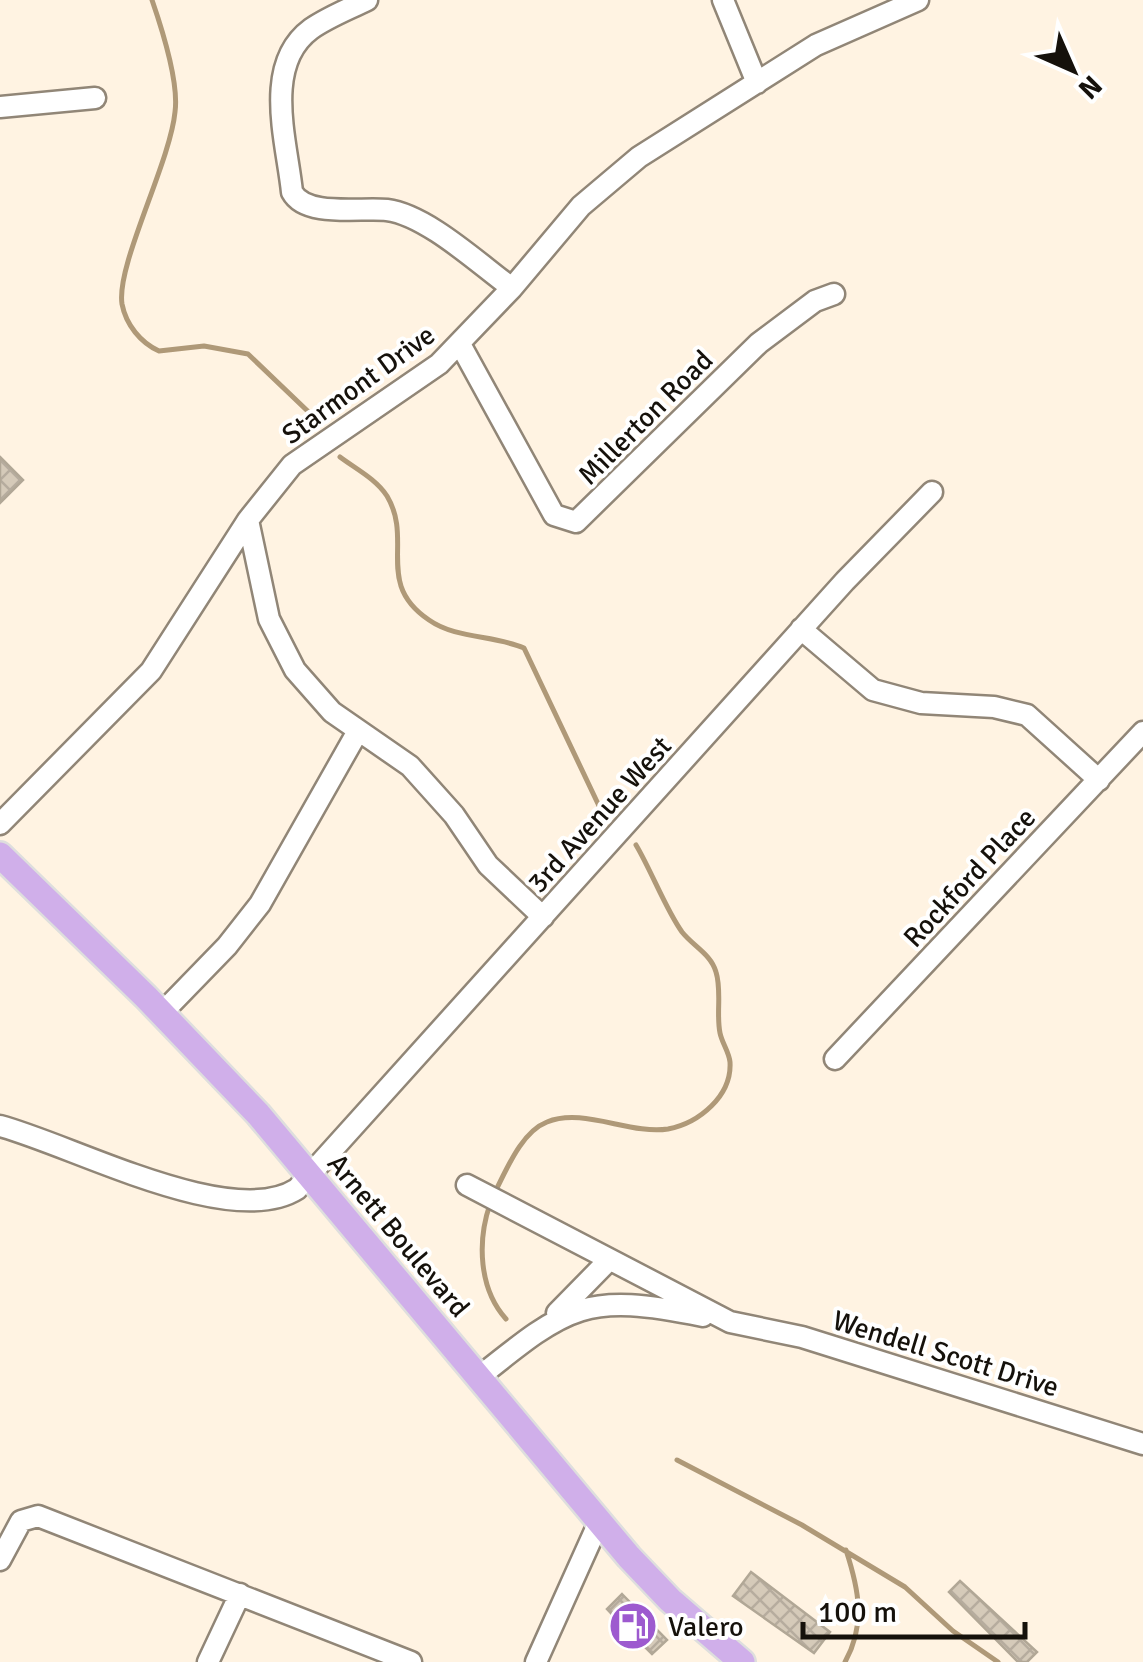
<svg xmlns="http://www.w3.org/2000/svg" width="1143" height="1662" font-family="Signika,sans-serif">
	<defs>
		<pattern id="building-cross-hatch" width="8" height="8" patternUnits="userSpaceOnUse" patternTransform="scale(2.5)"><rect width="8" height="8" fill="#d5cab9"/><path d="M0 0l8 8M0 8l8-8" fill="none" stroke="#b6ac9e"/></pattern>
	</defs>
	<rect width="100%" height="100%" fill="#fff3e2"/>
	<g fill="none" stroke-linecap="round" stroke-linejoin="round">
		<path stroke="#af9978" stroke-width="5" d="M 152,0 C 162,29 179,83 175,112 C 170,163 116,265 122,304 C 126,325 141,343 159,351 L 204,346 L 248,354 L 317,420
			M 340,457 C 356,469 376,479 387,496 C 414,541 374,583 429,620 C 456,639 494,635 524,648 L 600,808
			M 494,1194 C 506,1171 521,1132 547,1122 C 583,1107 630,1135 668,1129 C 699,1123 732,1096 730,1062 C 729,1052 722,1043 720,1033 C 716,1014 722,991 716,972 C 711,954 693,946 682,932 C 666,910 651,870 636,845
			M 490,1204 C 477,1242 479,1289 506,1319
			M 677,1460 L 802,1525 L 905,1587 L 953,1631 L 998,1662
			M 845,1662 C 866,1624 859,1590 846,1550"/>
	</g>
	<path fill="url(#building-cross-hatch)" stroke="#b1a796" stroke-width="2.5" d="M 0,457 L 23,480 L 0,503 Z
		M 751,1572 L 830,1632 L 814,1653 L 733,1596 Z
		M 960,1581 L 1037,1652 L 1027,1662 L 1018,1662 L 949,1592 Z
		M 622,1594 L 667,1640 L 652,1654 L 636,1638 L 627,1647 L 613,1633 L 621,1624 L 607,1609 Z"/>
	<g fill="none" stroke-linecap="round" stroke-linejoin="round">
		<g stroke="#918677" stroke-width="25">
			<path id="minor" d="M 367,0 C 349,9 328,17 311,29 C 262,65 287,142 292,192 C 306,218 362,207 387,210 C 427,215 480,265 512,288
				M 723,0 L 757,83
				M 0,107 L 95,98
				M 460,344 L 554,515 L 576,522 L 759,343 L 815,301 L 834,294
				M 248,520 L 269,619 L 295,670 L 332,712 L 410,766 L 454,815 L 488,865 L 543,917
				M 801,629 L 873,690 L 921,703 L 994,707 L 1027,715 L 1099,780
				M 0,824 L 151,671 L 248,520 L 292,465 L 439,364 L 512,288 L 581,206 L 639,157 L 816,45 L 918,0
				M 162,1013 L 227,946 L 260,904 L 358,731
				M 835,1059 L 1143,732
				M 0,1126 C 72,1145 231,1231 297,1189 L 845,581 L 932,492
				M 467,1185 L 730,1322 L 802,1337 L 1143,1444
				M 557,1313 L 608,1261
				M 479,1377 C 569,1305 585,1292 703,1316
				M 0,1560 L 21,1521 L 38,1516 L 411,1662
				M 208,1662 L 240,1594
				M 536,1662 L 599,1522"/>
		</g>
		<g stroke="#dededd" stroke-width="30">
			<path id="major" d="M 0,855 L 146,997 L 258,1114 L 629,1557 L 670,1600 L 742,1662"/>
		</g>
		<use href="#minor" stroke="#fff" stroke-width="20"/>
		<use href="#major" stroke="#d0afea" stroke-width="25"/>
	</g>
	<defs>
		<g id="fuel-disc" transform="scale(2.5)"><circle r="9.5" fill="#9d5acf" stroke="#fff"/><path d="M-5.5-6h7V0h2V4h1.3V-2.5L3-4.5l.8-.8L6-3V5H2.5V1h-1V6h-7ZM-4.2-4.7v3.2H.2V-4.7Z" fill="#fff"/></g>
	</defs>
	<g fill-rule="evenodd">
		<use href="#fuel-disc" x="633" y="1626"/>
	</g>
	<g text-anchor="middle" stroke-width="8" stroke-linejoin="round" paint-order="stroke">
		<g font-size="28" fill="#15110b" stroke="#fff">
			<text transform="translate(358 384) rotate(-36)" y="10">Starmont Drive</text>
			<text transform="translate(645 417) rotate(-45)" y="10">Millerton Road</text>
			<text transform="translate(599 814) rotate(-48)" y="10">3rd Avenue West</text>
			<text transform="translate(969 877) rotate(-47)" y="10">Rockford Place</text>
			<text transform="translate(399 1235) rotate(50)" y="10">Arnett Boulevard</text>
			<text transform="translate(946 1353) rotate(17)" y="10">Wendell Scott Drive</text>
		</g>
		<g font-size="28" fill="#15110b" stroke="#fff" text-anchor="start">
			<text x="668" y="1636">Valero</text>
		</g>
	</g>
	<g transform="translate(1073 70) rotate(135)" stroke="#ffffff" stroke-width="8" paint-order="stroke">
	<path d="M0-8L18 38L0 25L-18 38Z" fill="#15110b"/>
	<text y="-15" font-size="28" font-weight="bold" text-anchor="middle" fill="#15110b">N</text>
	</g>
	<path d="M803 1622v15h222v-15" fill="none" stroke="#15110b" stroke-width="5"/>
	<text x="818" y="1622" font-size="30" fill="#15110b" stroke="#ffffff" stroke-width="8" paint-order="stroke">100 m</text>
</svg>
